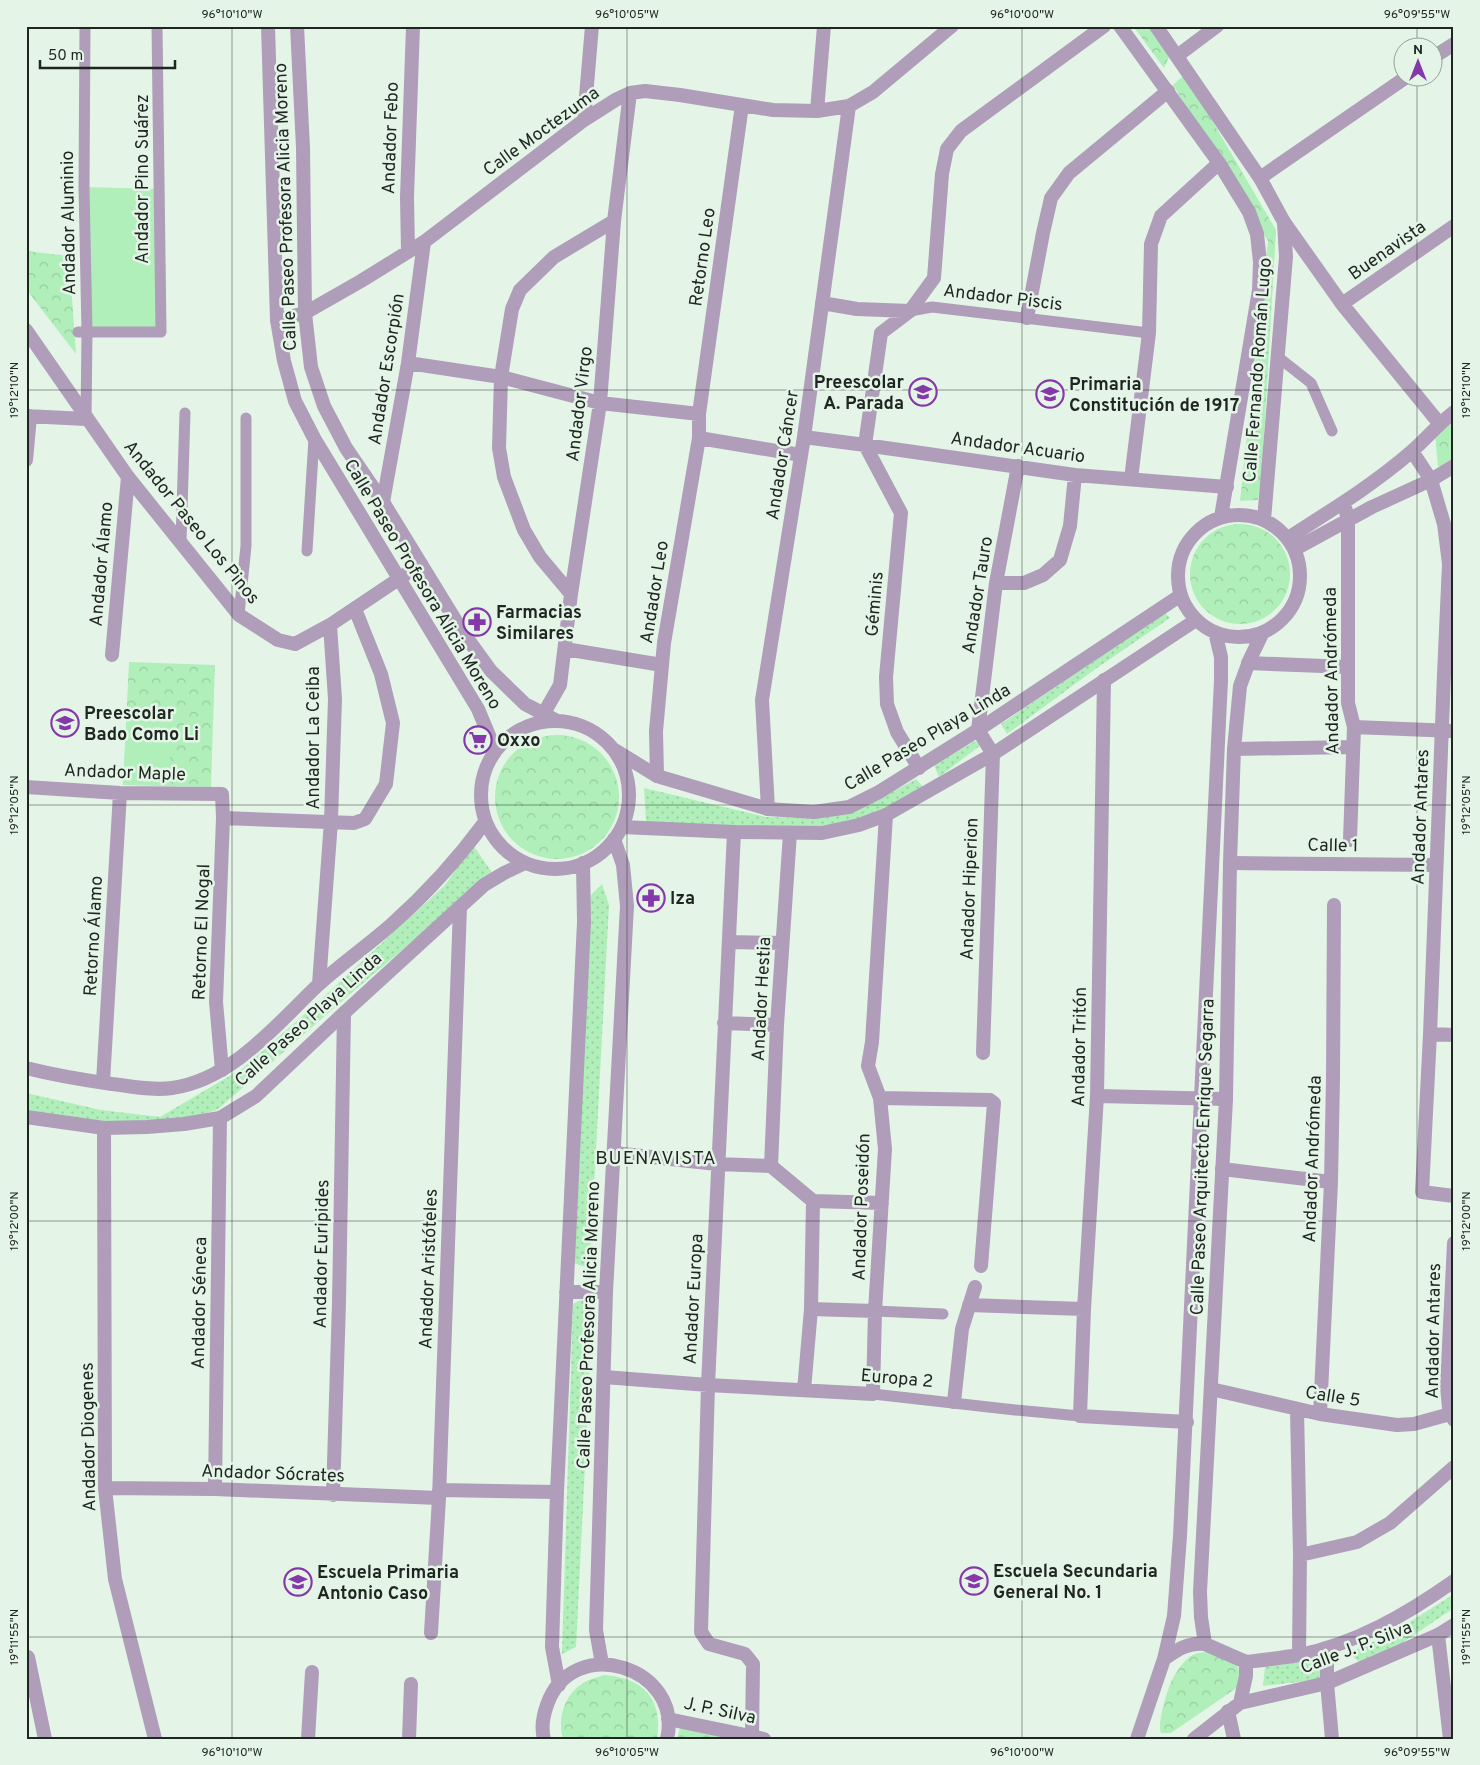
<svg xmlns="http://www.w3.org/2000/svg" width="1480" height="1765" font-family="Overpass,sans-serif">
	<defs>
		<pattern id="grass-dots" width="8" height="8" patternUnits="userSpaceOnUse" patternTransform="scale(1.25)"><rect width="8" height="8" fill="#b0eeba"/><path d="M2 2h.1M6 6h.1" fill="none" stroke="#97cca0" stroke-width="1.8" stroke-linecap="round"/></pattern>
		<pattern id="forest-crowns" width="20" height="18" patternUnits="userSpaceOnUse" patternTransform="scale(1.25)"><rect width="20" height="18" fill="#b0eeba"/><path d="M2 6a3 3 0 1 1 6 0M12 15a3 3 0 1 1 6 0" fill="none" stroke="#97cca0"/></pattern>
	</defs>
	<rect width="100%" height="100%" fill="#e4f5e7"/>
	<path fill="url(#grass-dots)" d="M 1165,613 L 1170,618 L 1094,670 L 1007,734 L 1001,724 Z
		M 975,741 L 981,745 L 939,777 L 934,765 Z
		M 916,779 L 924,788 L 877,816 L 817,831 L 646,822 L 644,788 L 766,817 L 815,818 L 874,802 Z
		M 473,845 L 493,874 L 357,988 L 217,1110 L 176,1122 L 95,1122 L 26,1112 L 26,1093 L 101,1110 L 160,1117 L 243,1068 L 307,1012 L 445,885 Z
		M 602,884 L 609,905 L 590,1263 L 585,1267 L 574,1263 L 590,896 Z
		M 585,1300 L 593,1304 L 576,1647 L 562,1654 L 573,1304 L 578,1301 Z
		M 1454,1594 L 1454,1608 L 1396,1647 L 1360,1663 L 1349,1653 L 1394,1632 Z
		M 1325,1656 L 1324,1679 L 1263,1686 L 1265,1667 Z"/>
	<path fill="url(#forest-crowns)" d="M 1133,26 L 1148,26 L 1170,55 L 1164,68 Z
		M 1185,74 L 1276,230 L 1262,471 L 1258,500 L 1240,501 L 1268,241 L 1173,85 Z
		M 26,251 L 69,256 L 76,354 L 26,289 Z
		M 1454,422 L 1454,458 L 1438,467 L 1435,435 Z
		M1190 574a50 50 0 1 1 100 0a50 50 0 1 1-100 0Z
		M 129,662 L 215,665 L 211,787 L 123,785 Z
		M495 797a62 62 0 1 1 124 0a62 62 0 1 1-124 0Z
		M 1214,1652 L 1234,1662 L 1242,1674 L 1238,1687 L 1171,1733 L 1161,1733 C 1157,1724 1167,1690 1172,1680 C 1176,1672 1186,1657 1195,1654 C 1200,1652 1208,1652 1214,1652 Z
		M 604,1675 C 644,1678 663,1699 657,1739 L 563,1739 C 556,1716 567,1689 589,1680 C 594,1678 600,1677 604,1675 Z
		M 680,1728 L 732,1739 L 677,1739 Z"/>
	<path fill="#b0eeba" d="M 84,187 L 159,189 L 161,332 L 87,332 Z
		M 127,714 L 173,715 L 168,786 L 123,785 Z"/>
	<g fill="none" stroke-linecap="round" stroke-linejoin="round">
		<path stroke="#af9dba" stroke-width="11" d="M 85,26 L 84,187 L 87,332 L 86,419
			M 910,311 L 932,307 L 1149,333
			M 78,332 L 161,332 L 157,26
			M 1278,357 L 1311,383 L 1332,431
			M 181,542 L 185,413
			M 307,551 L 314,438
			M 239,615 L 246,546 L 246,418
			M 875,1311 L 943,1314
			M 873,1394 L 1015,1410 L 1080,1416"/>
		<path stroke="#af9dba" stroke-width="14" d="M 1177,56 L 1217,26
			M 1432,58 L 1454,44
			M 817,111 L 824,26
			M 584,120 L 592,26
			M 1260,178 L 1405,78
			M 1284,222 L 1342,304 L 1439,423
			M 408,252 L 407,197 L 413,26
			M 822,303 L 857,309 L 910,311
			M 1342,304 L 1454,226
			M 1027,318 L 1043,233 L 1051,198 L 1069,173 L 1168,91
			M 277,320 L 305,313 L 361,281 L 424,242 L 584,120 L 617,99 L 630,93 L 645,91 L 680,95 L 773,110 L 817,111 L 849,106 L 873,92 L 952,26
			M 26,330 L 128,477 L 239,615 L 278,640 L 295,644 L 330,625 L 421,564
			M 408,363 L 501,377 L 600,403 L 699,414
			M 26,416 L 86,419
			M 804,437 L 865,445 L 1075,475 L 1227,487
			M 699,438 L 801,455
			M 1412,451 L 1431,480 L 1444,524 L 1449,564 L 1444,674 L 1430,1034 L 1422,1192 L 1454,1196
			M 26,460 L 30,416
			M 1131,479 L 1149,333 L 1151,244 L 1161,216 L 1219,163
			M 383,502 L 408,363 L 424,242
			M 1344,502 L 1348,521 L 1348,703 L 1354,727 L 1350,840
			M 1288,538 C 1330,511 1373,485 1411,452 C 1426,439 1438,424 1454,412
			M 1295,549 L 1372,507 L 1431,480 L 1454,466
			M 996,583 L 1024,583 L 1043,575 L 1060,560 L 1070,526 L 1075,475
			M 571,594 L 540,557 L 524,530 L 504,477 L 499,448 L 501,377 L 512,309 L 520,290 L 554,257 L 614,221
			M 565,649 L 662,665
			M 112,655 L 128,477
			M 1248,663 L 1348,667
			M 1104,680 L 1097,1096 L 1084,1309 L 1080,1416 L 1187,1422
			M 544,713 L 560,685 L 571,594 L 600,403 L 614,221 L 630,93
			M 1354,727 L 1454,731
			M 1234,749 L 1353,747
			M 919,768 L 897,732 L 887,704 L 886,677 L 901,513 L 865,445 L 881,333 L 910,311 L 934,278 L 942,174 L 947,149 L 961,131 L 1104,26
			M 657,776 L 656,731 L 664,643 L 699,438 L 699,414 L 742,105
			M 26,787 L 120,793 L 222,794 L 223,818 L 216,1002 L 222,1070
			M 768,809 L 762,700 L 804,437 L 849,106
			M 223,818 L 354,823 L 365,819 L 386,784 L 393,723 L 381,674 L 355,609
			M 734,832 L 708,1385 L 701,1632 L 709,1644 L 745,1654 L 753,1664 L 752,1736
			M 1230,863 L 1436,865
			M 729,942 L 782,943
			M 319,984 L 331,821 L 335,699 L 330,625
			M 724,1023 L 777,1025
			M 1430,1034 L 1454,1035
			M 983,1053 L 993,754 L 978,730 L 996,583 L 1018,466
			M 103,1082 L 120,793
			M 1097,1096 L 1226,1099
			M 880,1098 L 990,1100 L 994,1103 L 981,1266
			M 104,1128 L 105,1488 L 115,1579 L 155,1739
			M 614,1153 L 717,1164 L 771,1166
			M 771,1166 L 777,1025 L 790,833
			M 771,1166 L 813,1201 L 811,1309 L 804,1390
			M 1222,1169 L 1331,1182
			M 813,1201 L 882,1203
			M 1454,1243 L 1447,1386 L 1449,1408 L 1454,1420
			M 969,1305 L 1084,1309
			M 811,1309 L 875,1311
			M 604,1377 L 708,1385 L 873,1394 L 875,1311 L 885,1149 L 880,1098 L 868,1066 L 872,1042 L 886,815
			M 1211,1389 L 1320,1414 L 1397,1425 L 1414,1424 L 1450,1414
			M 954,1402 L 962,1329 L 975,1287
			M 1297,1409 L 1300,1555 L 1299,1655
			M 1320,1414 L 1331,1182 L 1333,1078 L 1334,905
			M 105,1488 L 215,1489 L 439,1498
			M 215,1489 L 220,1118
			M 439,1490 L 557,1492
			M 333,1495 L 339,1303 L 344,1013
			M 1300,1555 L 1357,1542 L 1390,1523 L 1454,1467
			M 431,1633 L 439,1498 L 460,907
			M 1438,1635 L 1450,1739
			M 1327,1648 L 1327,1683 L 1332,1739
			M 28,1657 L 45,1739
			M 1228,1711 L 1234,1739
			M 308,1739 L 312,1672
			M 409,1739 L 411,1684"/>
		<path stroke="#af9dba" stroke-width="14" d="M 268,26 L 277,320 L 284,361 L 295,401 L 314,438 L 478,709 L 495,750
			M 297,26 L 303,148 L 305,313 L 311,367 L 324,406 L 346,448 L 383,502 L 462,631 L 491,671 L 525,704 L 557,721
			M 1120,26 L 1219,163 L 1249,212 L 1257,234 L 1260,262 L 1259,290 L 1221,517
			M 1156,26 L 1260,178 L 1284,222 L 1286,257 L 1264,520
			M1178 576a61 61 0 1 1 122 0a61 61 0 1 1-122 0Z
			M481 795a74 74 0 1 1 148 0a74 74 0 1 1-148 0Z
			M 613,749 L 657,776 L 768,809 L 814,812 L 849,807 L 879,792 L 978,730 L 1181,595
			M 622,827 L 734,832 L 822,833 L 859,825 L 886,815 L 993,754 L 1196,620
			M 26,1068 C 54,1075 83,1080 112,1084 C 131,1086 152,1091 172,1088 C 232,1080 277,1024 318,985 C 341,964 367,946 391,925 C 426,894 457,860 485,822
			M 26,1117 L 104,1128 L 147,1127 L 184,1124 L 220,1118 L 256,1096 L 344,1013 L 484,885 L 504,873 L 525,863
			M 566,1292 L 606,1292
			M 1164,1659 C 1177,1650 1188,1642 1205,1644
			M 1246,1662 L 1205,1644 L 1201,1617 L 1200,1592 L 1226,1099 L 1230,863 L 1234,749 L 1240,686 L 1250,659 L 1263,632
			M 1246,1662 C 1263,1660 1281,1658 1299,1655 C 1356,1644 1407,1614 1454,1581
			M 602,1664 L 596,1630 L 606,1292 L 627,906 L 623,865 L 614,839
			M 559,1685 L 552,1647 L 557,1492 L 584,922 L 583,863
			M 1240,1703 L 1246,1676 L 1246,1662
			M 668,1719 L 764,1739
			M 544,1739 C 541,1728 543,1716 547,1705 C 572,1632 684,1667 667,1739
			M 1137,1739 L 1164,1659 L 1174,1616 L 1180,1536 L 1221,680 L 1221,657 L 1215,632
			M 1194,1739 L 1240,1703 L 1327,1683 L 1438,1635 L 1454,1625"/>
	</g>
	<path fill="none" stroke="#1f2520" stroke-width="1" stroke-opacity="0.45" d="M 232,26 L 232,1739M 627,26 L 627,1739M 1022,26 L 1022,1739M 1417,26 L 1417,48M 1417,78 L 1417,1739M 26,390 L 1454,390M 26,805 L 1454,805M 26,1221 L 1454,1221M 26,1637 L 1454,1637"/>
	<defs>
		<g id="school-ring" transform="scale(1.4375)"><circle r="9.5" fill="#e4f5e7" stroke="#8538a9" stroke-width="1.5"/><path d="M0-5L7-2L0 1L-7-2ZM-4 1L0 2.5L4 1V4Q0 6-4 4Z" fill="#8538a9"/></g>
		<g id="pharmacy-ring" transform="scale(1.4375)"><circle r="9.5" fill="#e4f5e7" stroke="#8538a9" stroke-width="1.5"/><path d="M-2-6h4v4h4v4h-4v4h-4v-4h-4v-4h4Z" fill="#8538a9"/></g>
		<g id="supermarket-ring" transform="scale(1.4375)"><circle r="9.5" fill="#e4f5e7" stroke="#8538a9" stroke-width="1.5"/><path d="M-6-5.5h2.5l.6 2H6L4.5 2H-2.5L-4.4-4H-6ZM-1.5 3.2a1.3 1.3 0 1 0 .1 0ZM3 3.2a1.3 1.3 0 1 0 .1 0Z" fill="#8538a9"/></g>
	</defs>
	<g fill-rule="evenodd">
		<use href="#school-ring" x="923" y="392"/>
		<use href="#school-ring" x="1050" y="394"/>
		<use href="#pharmacy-ring" x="477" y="622"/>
		<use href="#school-ring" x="65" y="723"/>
		<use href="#supermarket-ring" x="478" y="740"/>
		<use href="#pharmacy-ring" x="651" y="898"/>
		<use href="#school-ring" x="974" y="1581"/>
		<use href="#school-ring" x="298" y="1582"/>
	</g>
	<g text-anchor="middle" stroke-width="5" stroke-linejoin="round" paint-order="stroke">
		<g font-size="18" fill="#1f2520" stroke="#e4f5e7">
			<text transform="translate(541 131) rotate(-36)" y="6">Calle Moctezuma</text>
			<text transform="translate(390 138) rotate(-88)" y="6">Andador Febo</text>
			<text transform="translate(142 179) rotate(-90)" y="6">Andador Pino Suárez</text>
			<text transform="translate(285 207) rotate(-92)" y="6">Calle Paseo Profesora Alicia Moreno</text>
			<text transform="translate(68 223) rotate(-91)" y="6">Andador Aluminio</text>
			<text transform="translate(1387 250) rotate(-35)" y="6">Buenavista</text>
			<text transform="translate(702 257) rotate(-82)" y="6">Retorno Leo</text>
			<text transform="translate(1003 297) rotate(7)" y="6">Andador Piscis</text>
			<text transform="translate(386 369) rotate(-81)" y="6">Andador Escorpión</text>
			<text transform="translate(1257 370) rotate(-86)" y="6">Calle Fernando Román Lugo</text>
			<text transform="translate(579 404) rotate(-83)" y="6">Andador Virgo</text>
			<text transform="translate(1018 447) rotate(8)" y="6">Andador Acuario</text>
			<text transform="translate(782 455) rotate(-81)" y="6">Andador Cáncer</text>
			<text transform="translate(192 522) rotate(51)" y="6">Andador Paseo Los Pinos</text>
			<text transform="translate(101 564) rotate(-85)" y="6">Andador Álamo</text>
			<text transform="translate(423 584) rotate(59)" y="6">Calle Paseo Profesora Alicia Moreno</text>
			<text transform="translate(654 592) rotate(-81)" y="6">Andador Leo</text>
			<text transform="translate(977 595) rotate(-81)" y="6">Andador Tauro</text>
			<text transform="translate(874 604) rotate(-85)" y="6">Géminis</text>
			<text transform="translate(1331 671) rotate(-91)" y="6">Andador Andrómeda</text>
			<text transform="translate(927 737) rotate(-31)" y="6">Calle Paseo Playa Linda</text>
			<text transform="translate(313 738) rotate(-90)" y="6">Andador La Ceiba</text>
			<text transform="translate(125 772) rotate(2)" y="6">Andador Maple</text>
			<text transform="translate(1420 817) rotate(-88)" y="6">Andador Antares</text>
			<text transform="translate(1333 845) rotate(1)" y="6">Calle 1</text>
			<text transform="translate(969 889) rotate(-88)" y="6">Andador Hiperion</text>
			<text transform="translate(201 932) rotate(-88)" y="6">Retorno El Nogal</text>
			<text transform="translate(93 936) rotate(-87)" y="6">Retorno Álamo</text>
			<text transform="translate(761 999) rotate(-87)" y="6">Andador Hestia</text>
			<text transform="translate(308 1019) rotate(-42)" y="6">Calle Paseo Playa Linda</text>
			<text transform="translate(1079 1047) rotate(-89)" y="6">Andador Tritón</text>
			<text transform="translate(1202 1157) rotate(-88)" y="6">Calle Paseo Arquitecto Enrique Segarra</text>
			<text transform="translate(1312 1159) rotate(-88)" y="6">Andador Andrómeda</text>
			<text transform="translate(861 1207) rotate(-88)" y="6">Andador Poseidón</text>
			<text transform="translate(321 1254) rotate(-89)" y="6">Andador Euripides</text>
			<text transform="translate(428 1269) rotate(-88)" y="6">Andador Aristóteles</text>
			<text transform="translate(693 1299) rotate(-87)" y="6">Andador Europa</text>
			<text transform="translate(199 1303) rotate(-89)" y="6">Andador Séneca</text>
			<text transform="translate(588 1325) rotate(-88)" y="6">Calle Paseo Profesora Alicia Moreno</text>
			<text transform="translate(1433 1331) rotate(-89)" y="6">Andador Antares</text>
			<text transform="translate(897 1378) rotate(5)" y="6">Europa 2</text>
			<text transform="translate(1333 1396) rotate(9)" y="6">Calle 5</text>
			<text transform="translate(88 1437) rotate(-91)" y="6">Andador Diogenes</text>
			<text transform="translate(273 1473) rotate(2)" y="6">Andador Sócrates</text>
			<text transform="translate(1356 1647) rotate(-21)" y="6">Calle J. P. Silva</text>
			<text transform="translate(720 1710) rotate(12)" y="6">J. P. Silva</text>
		</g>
		<g font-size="18" font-weight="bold" fill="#1f2520" stroke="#e4f5e7" text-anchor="start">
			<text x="904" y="388" text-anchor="end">Preescolar<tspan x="904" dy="21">A. Parada</tspan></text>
			<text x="1069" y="390">Primaria<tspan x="1069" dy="21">Constitución de 1917</tspan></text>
			<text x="496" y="618">Farmacias<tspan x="496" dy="21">Similares</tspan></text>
			<text x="84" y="719">Preescolar<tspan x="84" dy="21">Bado Como Li</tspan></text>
			<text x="497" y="746">Oxxo</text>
			<text x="670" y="904">Iza</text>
			<text x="993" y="1577">Escuela Secundaria<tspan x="993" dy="21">General No. 1</tspan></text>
			<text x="317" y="1578">Escuela Primaria<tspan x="317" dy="21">Antonio Caso</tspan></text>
		</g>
		<g font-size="19" letter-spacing="1" fill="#1f2520" stroke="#e4f5e7">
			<text x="656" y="1164">BUENAVISTA</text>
		</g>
	</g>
	<rect width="1480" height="1765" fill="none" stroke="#e4f5e7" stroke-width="55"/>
	<g transform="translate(1418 62)"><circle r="24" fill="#e4f5e7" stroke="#95a297"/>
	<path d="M0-4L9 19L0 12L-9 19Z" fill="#8538a9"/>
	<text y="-8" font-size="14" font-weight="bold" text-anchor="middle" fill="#1f2520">N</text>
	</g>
	<path d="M40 60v8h135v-8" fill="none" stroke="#1f2520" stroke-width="2.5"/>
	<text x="48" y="60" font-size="15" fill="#1f2520" stroke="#e4f5e7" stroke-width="4" paint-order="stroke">50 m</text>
	<rect x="28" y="28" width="1424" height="1710" fill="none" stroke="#1f2520" stroke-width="2"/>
	<g font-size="12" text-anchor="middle" fill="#1f2520">
		<text x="232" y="18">96°10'10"W</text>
		<text x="627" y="18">96°10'05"W</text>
		<text x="1022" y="18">96°10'00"W</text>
		<text x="1417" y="18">96°09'55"W</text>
		<text transform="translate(14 390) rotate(-90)" y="4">19°12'10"N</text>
		<text transform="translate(1466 390) rotate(-90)" y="4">19°12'10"N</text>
		<text transform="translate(14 805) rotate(-90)" y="4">19°12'05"N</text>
		<text transform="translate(1466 805) rotate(-90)" y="4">19°12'05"N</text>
		<text transform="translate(14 1221) rotate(-90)" y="4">19°12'00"N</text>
		<text transform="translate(1466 1221) rotate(-90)" y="4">19°12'00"N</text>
		<text transform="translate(14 1637) rotate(-90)" y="4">19°11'55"N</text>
		<text transform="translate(1466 1637) rotate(-90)" y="4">19°11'55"N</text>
		<text x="232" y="1756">96°10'10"W</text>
		<text x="627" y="1756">96°10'05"W</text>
		<text x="1022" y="1756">96°10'00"W</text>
		<text x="1417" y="1756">96°09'55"W</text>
	</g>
</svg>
